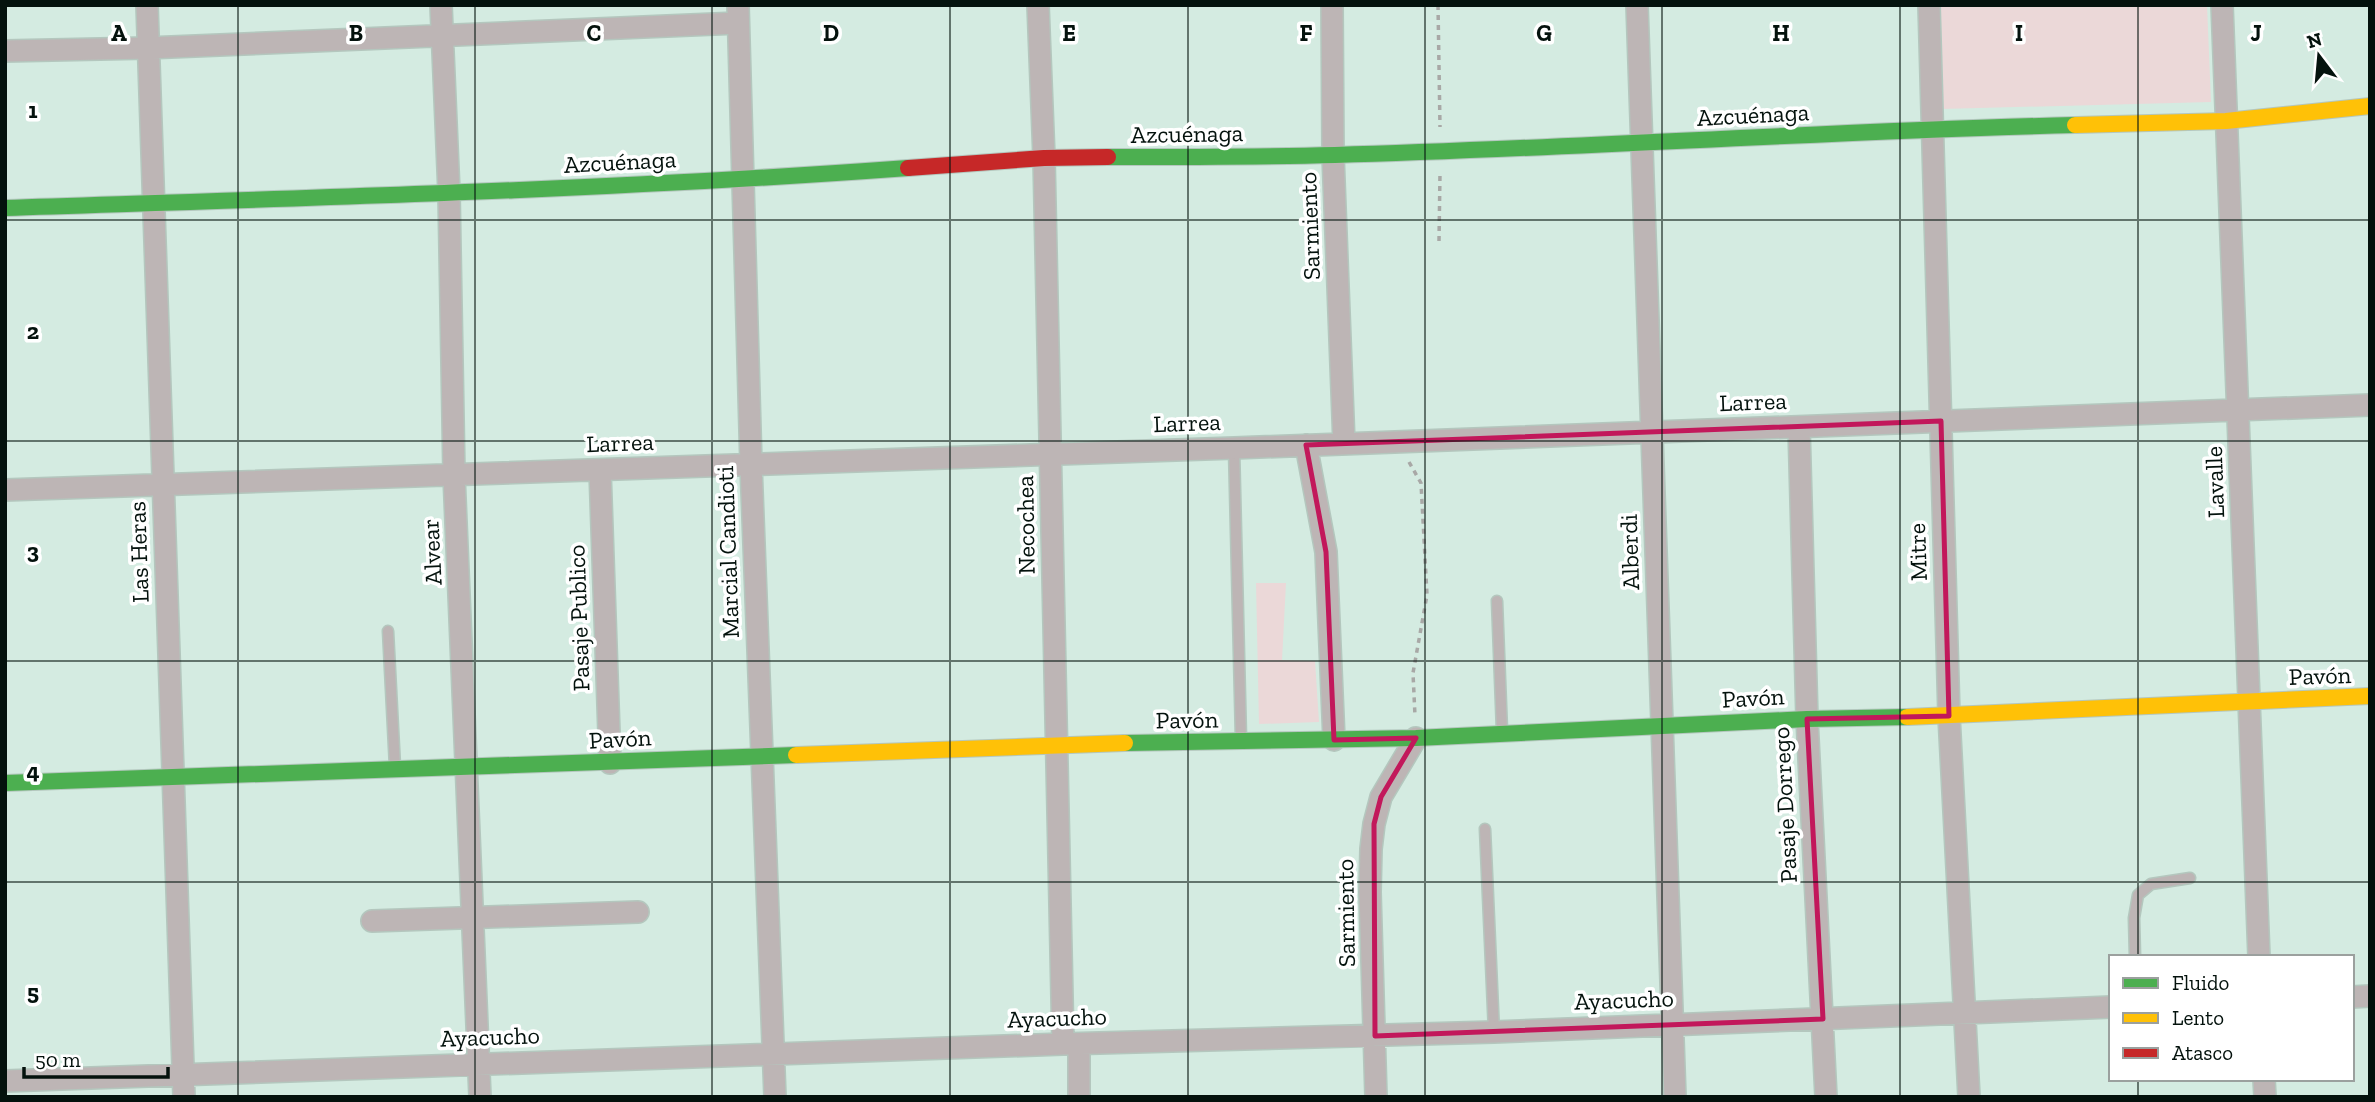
<svg xmlns="http://www.w3.org/2000/svg" width="2375" height="1102" font-family="'Zilla Slab',serif">
	<rect width="100%" height="100%" fill="#d4ebe1"/>
	<path fill="#ebd8d8" d="M 1940,5 L 2207,5 L 2211,102 L 1941,109 Z
		M 1256,583 L 1286,583 L 1282,660 L 1315,661 L 1319,722 L 1259,724 Z"/>
	<g fill="none" stroke-linecap="round" stroke-linejoin="round">
		<g stroke="#b4c7be" stroke-width="13">
			<path id="lane" d="M 1234,448 L 1241,739
				M 1497,601 L 1502,731
				M 388,631 L 395,767
				M 1485,829 L 1494,1032
				M 2135,957 L 2134,918 L 2138,895 L 2151,884 L 2190,878"/>
		</g>
		<g stroke="#b4c7be" stroke-width="24">
			<path id="street" d="M 147,5 L 184,1097
				M 441,5 L 449,193 L 454,475 L 480,1097
				M 738,5 L 751,465 L 775,1097
				M 1038,5 L 1044,158 L 1063,1044
				M 1332,5 L 1333,155 L 1344,444
				M 1637,5 L 1675,1097
				M 1929,5 L 1949,716 L 1969,1097
				M 2222,5 L 2259,957
				M 5,51 L 147,48 L 738,23
				M 1799,427 L 1807,719 L 1826,1097
				M 1306,445 L 1326,552 L 1334,740
				M 600,470 L 610,763
				M 5,490 L 1234,448 L 2370,405
				M 372,921 L 638,912
				M 2352,997 L 2370,996
				M 2264,1079 L 2265,1097
				M 5,1081 L 1063,1044 L 1494,1032 L 2111,1007
				M 1079,1097 L 1079,1044
				M 1376,1097 L 1370,892 L 1371,849 L 1374,824 L 1381,797 L 1416,738"/>
		</g>
		<g stroke="#b4c7be" stroke-width="18">
			<path id="fast" d="M 1108,157 C 1183,157 1259,157 1335,155 C 1582,148 1828,131 2075,125
				M 5,208 C 306,198 608,190 908,168
				M 1125,743 L 1416,738 L 1807,719 L 1907,717
				M 5,783 L 796,755"/>
		</g>
		<g stroke="#b4c7be" stroke-width="18">
			<path id="slow" d="M 2075,125 L 2226,121 L 2370,106
				M 1907,717 L 2370,696
				M 796,755 L 1125,743"/>
		</g>
		<g stroke="#b4c7be" stroke-width="18">
			<path id="jam" d="M 908,168 L 1044,158 L 1108,157"/>
		</g>
		<path stroke="#a8a8a6" stroke-width="3.5" stroke-dasharray="5 5" stroke-linecap="butt" d="M 1438,5 L 1440,127
			M 1439,241 L 1440,173
			M 1409,462 L 1421,483 L 1427,595 L 1413,673 L 1415,716"/>
		<use href="#lane" stroke="#bdb5b5" stroke-width="10"/>
		<use href="#street" stroke="#bdb5b5" stroke-width="21"/>
		<use href="#fast" stroke="#4caf50" stroke-width="16"/>
		<use href="#slow" stroke="#ffc107" stroke-width="16"/>
		<use href="#jam" stroke="#c62828" stroke-width="16"/>
	</g>
	<path fill="none" stroke="#c2185b" stroke-width="5" stroke-linejoin="round" d="M 1941,421 L 1949,716 L 1807,719 L 1823,1019 L 1375,1036 L 1374,824 L 1381,797 L 1416,738 L 1334,740 L 1326,552 L 1306,445 Z"/>
	<path fill="none" stroke="#04120d" stroke-width="2" stroke-opacity="0.55" d="M 238,5 L 238,1097M 475,5 L 475,1097M 712,5 L 712,1097M 950,5 L 950,1097M 1188,5 L 1188,1097M 1425,5 L 1425,1097M 1662,5 L 1662,1097M 1900,5 L 1900,1097M 2138,5 L 2138,957M 5,220 L 2370,220M 5,441 L 2370,441M 5,661 L 2370,661M 5,882 L 2370,882M 2138,1079 L 2138,1097"/>
	<g text-anchor="middle" stroke-width="7" stroke-linejoin="round" paint-order="stroke">
		<g font-size="24" fill="#04120d" stroke="#fff">
			<text transform="translate(1753 115) rotate(-3)" y="8">Azcuénaga</text>
			<text transform="translate(1187 134) rotate(-1)" y="8">Azcuénaga</text>
			<text transform="translate(620 162) rotate(-3)" y="8">Azcuénaga</text>
			<text transform="translate(1310 226) rotate(-92)" y="8">Sarmiento</text>
			<text transform="translate(1753 402) rotate(-2)" y="8">Larrea</text>
			<text transform="translate(1187 423) rotate(-2)" y="8">Larrea</text>
			<text transform="translate(620 443) rotate(-2)" y="8">Larrea</text>
			<text transform="translate(2215 482) rotate(-92)" y="8">Lavalle</text>
			<text transform="translate(1026 525) rotate(-91)" y="8">Necochea</text>
			<text transform="translate(139 552) rotate(-92)" y="8">Las Heras</text>
			<text transform="translate(432 552) rotate(-93)" y="8">Alvear</text>
			<text transform="translate(728 552) rotate(-92)" y="8">Marcial Candioti</text>
			<text transform="translate(1630 552) rotate(-92)" y="8">Alberdi</text>
			<text transform="translate(1918 552) rotate(-92)" y="8">Mitre</text>
			<text transform="translate(579 618) rotate(-92)" y="8">Pasaje Publico</text>
			<text transform="translate(2320 676) rotate(-2)" y="8">Pavón</text>
			<text transform="translate(1753 698) rotate(-3)" y="8">Pavón</text>
			<text transform="translate(1187 720) rotate(-1)" y="8">Pavón</text>
			<text transform="translate(620 739) rotate(-3)" y="8">Pavón</text>
			<text transform="translate(1785 805) rotate(-93)" y="8">Pasaje Dorrego</text>
			<text transform="translate(1346 913) rotate(-91)" y="8">Sarmiento</text>
			<text transform="translate(1624 1000) rotate(-2)" y="8">Ayacucho</text>
			<text transform="translate(1057 1018) rotate(-2)" y="8">Ayacucho</text>
			<text transform="translate(490 1037) rotate(-2)" y="8">Ayacucho</text>
		</g>
	</g>
	<g font-size="23" text-anchor="middle" font-weight="bold" fill="#04120d" stroke="#fff" stroke-width="7" stroke-linejoin="round" paint-order="stroke">
		<text x="119" y="41">A</text>
		<text x="356" y="41">B</text>
		<text x="594" y="41">C</text>
		<text x="831" y="41">D</text>
		<text x="1069" y="41">E</text>
		<text x="1306" y="41">F</text>
		<text x="1544" y="41">G</text>
		<text x="1781" y="41">H</text>
		<text x="2019" y="41">I</text>
		<text x="2256" y="41">J</text>
		<text x="33" y="118">1</text>
		<text x="33" y="339">2</text>
		<text x="33" y="559">3</text>
		<text x="33" y="779">4</text>
		<text x="33" y="1000">5</text>
	</g>
	<rect width="2375" height="1102" fill="none" stroke="#04120d" stroke-width="14"/>
	<rect x="2109" y="955" width="245" height="126" fill="#ffffff" stroke="#9ba09e" stroke-width="2"/>
	<rect x="2123" y="978" width="35" height="10" fill="#4caf50" stroke="#9ba09e" stroke-width="2"/>
	<text x="2172" y="990" font-size="21" fill="#04120d">Fluido</text>
	<rect x="2123" y="1013" width="35" height="10" fill="#ffc107" stroke="#9ba09e" stroke-width="2"/>
	<text x="2172" y="1025" font-size="21" fill="#04120d">Lento</text>
	<rect x="2123" y="1048" width="35" height="10" fill="#c62828" stroke="#9ba09e" stroke-width="2"/>
	<text x="2172" y="1060" font-size="21" fill="#04120d">Atasco</text>
	<g transform="translate(2319 56) rotate(344)" stroke="#ffffff" stroke-width="5" paint-order="stroke">
	<path d="M0-5L12 26L0 18L-12 26Z" fill="#04120d"/>
	<text y="-10" font-size="19" font-weight="bold" text-anchor="middle" fill="#04120d">N</text>
	</g>
	<path d="M24 1067v10h144v-10" fill="none" stroke="#04120d" stroke-width="3.5"/>
	<text x="35" y="1067" font-size="21" fill="#04120d" stroke="#ffffff" stroke-width="5" paint-order="stroke">50 m</text>
</svg>
